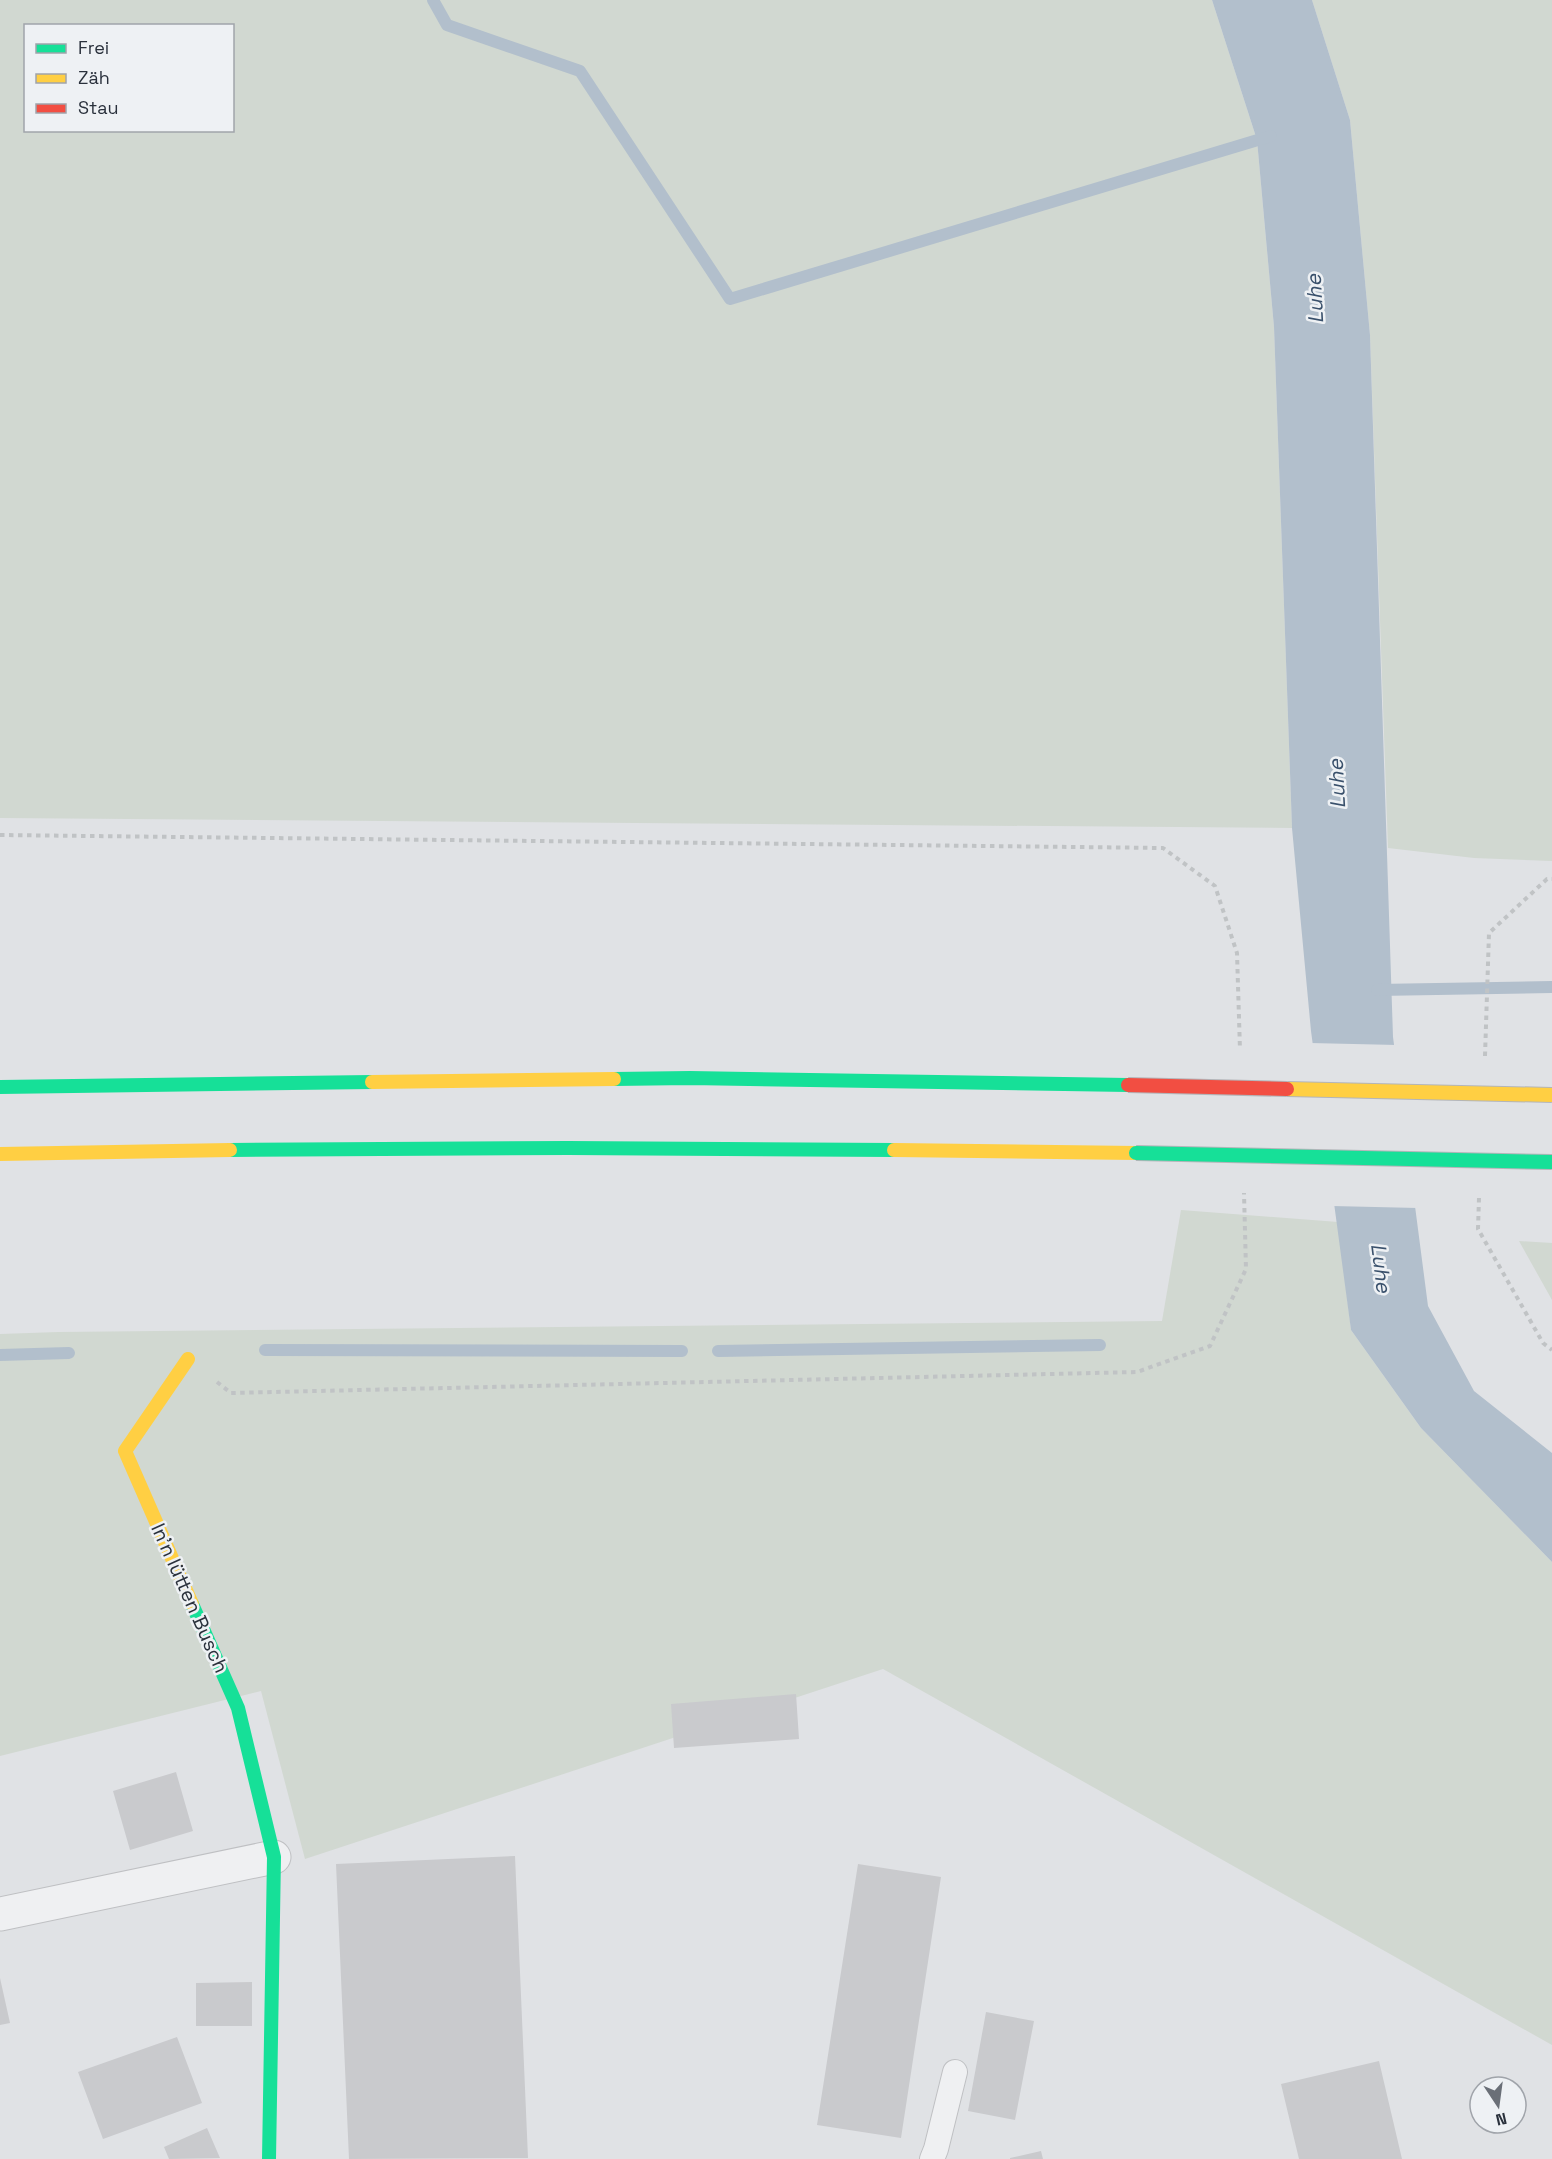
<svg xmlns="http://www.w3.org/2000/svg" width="1552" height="2159" font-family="'Space Grotesk',sans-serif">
	<rect width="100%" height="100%" fill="#e0e2e5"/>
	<path fill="#d1d8d1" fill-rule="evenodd" d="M 0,0 L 1212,0 L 1257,140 L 1274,327 L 1292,828 L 0,818 ZM 26,26 L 232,26 L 232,130 L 26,130 Z
		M 1312,0 L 1552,0 L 1552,861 L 1474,858 L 1388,848 L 1370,335 L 1350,120 Z
		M 1181,1210 L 1338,1222 L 1351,1330 L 1421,1428 L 1552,1562 L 1552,2045 L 883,1669 L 305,1859 L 261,1691 L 0,1756 L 0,1334 L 58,1332 L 1162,1321 Z
		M 1519,1241 L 1552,1243 L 1552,1300 Z"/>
	<path fill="#b2bfcc" d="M 1212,0 L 1312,0 L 1350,120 L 1370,335 L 1393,1037 L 1428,1306 L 1474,1391 L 1552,1453 L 1552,1562 L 1421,1428 L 1351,1330 L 1311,1031 L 1292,828 L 1274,327 L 1257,140 Z"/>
	<path fill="#e0e2e5" d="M 1310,1043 L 1397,1045 L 1418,1208 L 1332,1206 Z"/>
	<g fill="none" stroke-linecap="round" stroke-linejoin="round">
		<path stroke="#b2bfcc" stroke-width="12" d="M 433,0 L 447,25 L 580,71 L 730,299 L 1271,136
			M 1377,990 L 1552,987
			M 265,1350 L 682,1351
			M 718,1351 L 1100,1345
			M 0,1355 L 69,1353"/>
	</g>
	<path fill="#c9cacd" d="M 796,1694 L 799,1739 L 674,1748 L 671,1704 Z
		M 176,1772 L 193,1831 L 130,1850 L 113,1791 Z
		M 515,1856 L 528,2158 L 349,2159 L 336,1864 Z
		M 858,1864 L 941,1877 L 901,2138 L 817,2125 Z
		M 0,1978 L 10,2023 L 0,2025 Z
		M 252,1982 L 252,2026 L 196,2026 L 196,1983 Z
		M 986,2012 L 1034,2021 L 1015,2120 L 968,2111 Z
		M 177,2037 L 202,2103 L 103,2139 L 78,2072 Z
		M 1379,2061 L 1402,2159 L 1299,2159 L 1281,2084 Z
		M 207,2128 L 220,2158 L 169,2159 L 164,2147 Z
		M 1041,2151 L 1043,2159 L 1010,2159 L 1010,2158 Z"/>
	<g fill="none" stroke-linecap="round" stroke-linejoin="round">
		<g stroke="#bfc0c3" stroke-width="26">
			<path id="lane" d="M 932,2159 L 936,2149 L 955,2072"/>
		</g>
		<g stroke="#bfc0c3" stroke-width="35">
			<path id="street" d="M 0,1914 L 274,1857"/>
		</g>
		<path stroke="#c0c3c5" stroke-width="4" stroke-dasharray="4.5 4.5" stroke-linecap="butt" d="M 0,835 L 1163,848 L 1215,886 L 1237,953 L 1240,1050
			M 1485,1056 L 1489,933 L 1547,879 L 1552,879
			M 1479,1198 L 1478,1229 L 1543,1343 L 1552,1350
			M 217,1382 L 231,1393 L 1137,1372 L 1210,1346 L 1246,1269 L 1244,1193"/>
		<use href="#lane" stroke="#eff0f2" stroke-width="24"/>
		<use href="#street" stroke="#eff0f2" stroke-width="33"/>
		<path stroke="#16e098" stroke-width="14" d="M 614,1079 L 690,1078 L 1128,1085
			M 0,1087 L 372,1082
			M 230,1150 L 568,1148 L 894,1150
			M 192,1604 L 238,1708 L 274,1857 L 269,2159"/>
		<path stroke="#ffcf43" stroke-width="14" d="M 372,1082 L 614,1079
			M 894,1150 L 1136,1153
			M 0,1154 L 230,1150
			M 188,1359 L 125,1451 L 192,1604"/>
		<g stroke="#b3b5b9" stroke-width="16" stroke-linecap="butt">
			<path id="fast-bridge" d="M 1136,1153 L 1552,1162"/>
		</g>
		<g stroke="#b3b5b9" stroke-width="16" stroke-linecap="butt">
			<path id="slow-bridge" d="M 1287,1089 L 1552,1095"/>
		</g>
		<g stroke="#b3b5b9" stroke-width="16" stroke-linecap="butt">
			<path id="jam-bridge" d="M 1128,1085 L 1287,1089"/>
		</g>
		<use href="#fast-bridge" stroke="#16e098" stroke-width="14"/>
		<use href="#slow-bridge" stroke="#ffcf43" stroke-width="14"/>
		<use href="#jam-bridge" stroke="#f24e42" stroke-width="14"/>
	</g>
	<g text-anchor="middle" stroke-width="5" stroke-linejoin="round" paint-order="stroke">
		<g font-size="20" fill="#2a313c" stroke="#eef1f4">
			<text transform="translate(190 1598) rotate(66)" y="7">In'n lütten Busch</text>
		</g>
		<g font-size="21" font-style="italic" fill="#39506b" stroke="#eef1f4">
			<text transform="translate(1315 299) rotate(-93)" y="7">Luhe</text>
			<text transform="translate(1337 784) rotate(-93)" y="7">Luhe</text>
			<text transform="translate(1381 1268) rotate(83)" y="7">Luhe</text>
		</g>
	</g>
	<rect x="24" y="24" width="210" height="108" fill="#eef1f4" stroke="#a0a4aa" stroke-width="1.5"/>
	<rect x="36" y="44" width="30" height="9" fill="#16e098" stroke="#a0a4aa" stroke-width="1.5"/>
	<text x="78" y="54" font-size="18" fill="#2a313c">Frei</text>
	<rect x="36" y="74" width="30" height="9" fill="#ffcf43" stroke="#a0a4aa" stroke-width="1.5"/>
	<text x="78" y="84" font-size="18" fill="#2a313c">Zäh</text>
	<rect x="36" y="104" width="30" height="9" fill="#f24e42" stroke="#a0a4aa" stroke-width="1.5"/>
	<text x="78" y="114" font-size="18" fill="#2a313c">Stau</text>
	<g transform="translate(1498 2105) rotate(167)"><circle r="28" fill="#eef1f4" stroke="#a0a4aa" stroke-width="1.5"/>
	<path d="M0-4.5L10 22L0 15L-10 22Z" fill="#6a6f77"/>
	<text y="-9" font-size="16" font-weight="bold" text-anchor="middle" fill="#2a313c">N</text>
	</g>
</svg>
